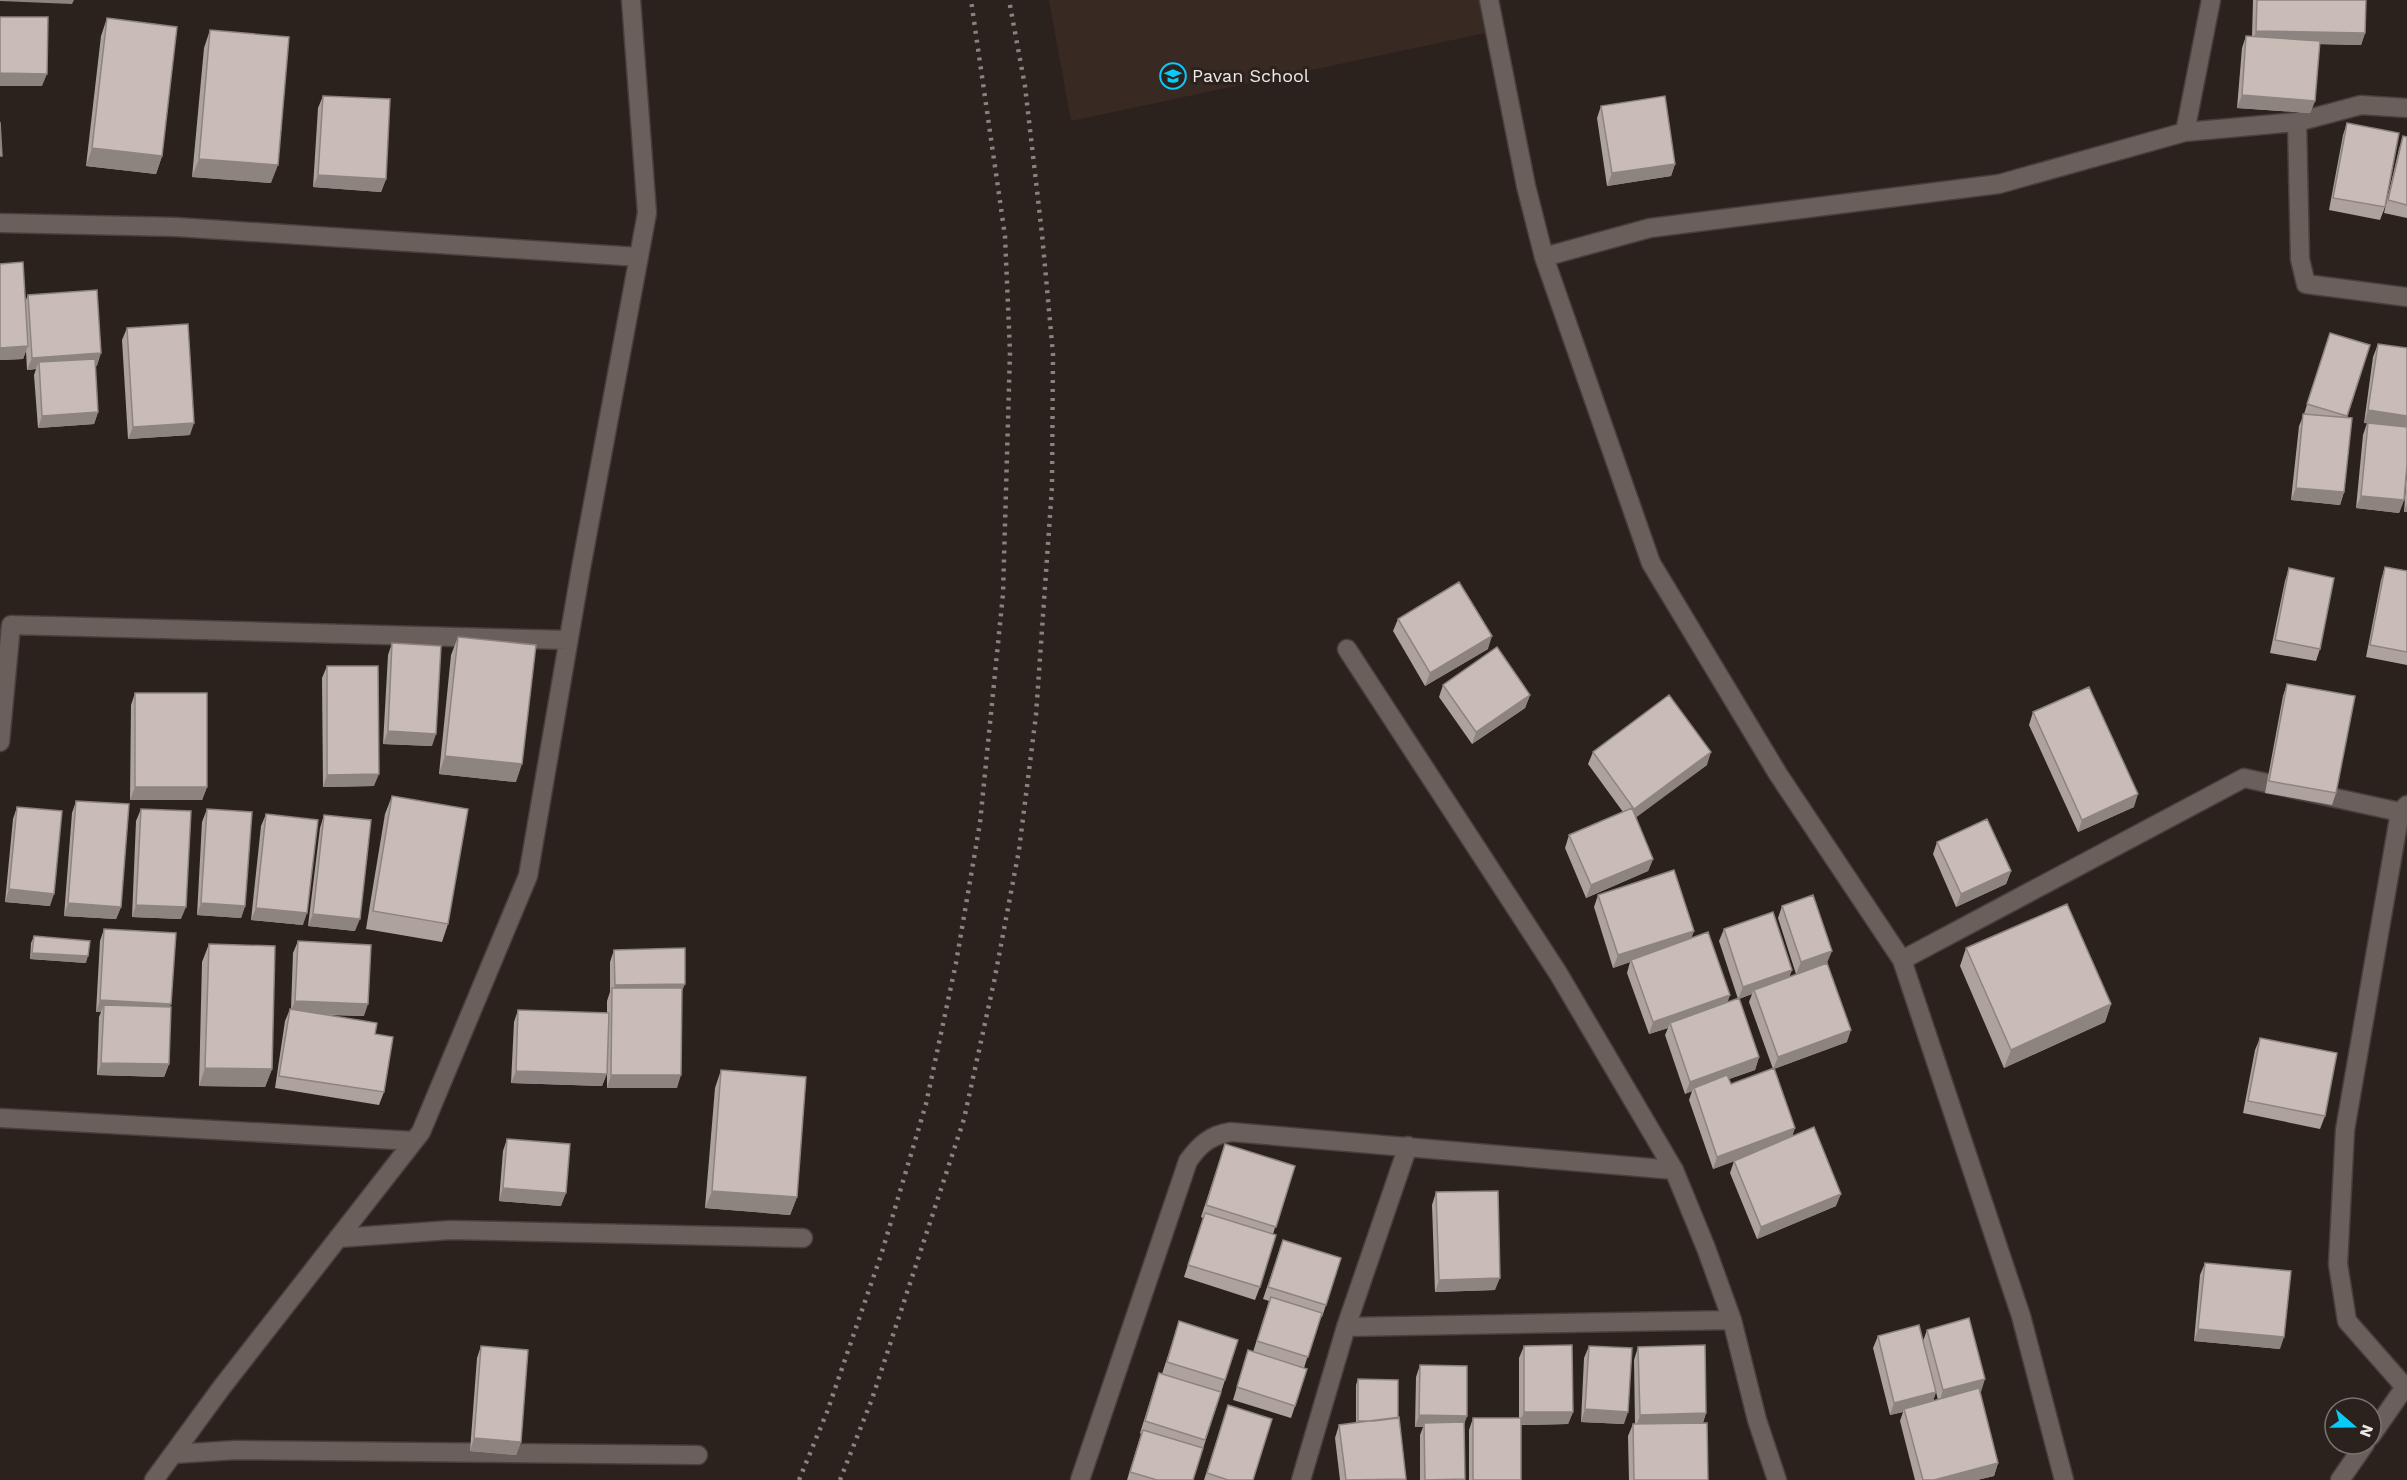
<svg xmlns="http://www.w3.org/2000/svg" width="2407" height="1480" font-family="'Work Sans',sans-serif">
	<rect width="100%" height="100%" fill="#2b221e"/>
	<path fill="#392923" d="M 1049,0 L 1489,0 L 1495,31 L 1071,121 Z"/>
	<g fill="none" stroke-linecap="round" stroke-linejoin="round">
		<g stroke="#48403d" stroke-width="21">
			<path id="street" d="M 1489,0 L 1526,186 L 1544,257 L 1651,563 L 1778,774 L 1902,960 L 2021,1316 L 2064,1480
				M 2297,122 L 2300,259 L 2306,284 L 2407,297
				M 2185,132 L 2211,0
				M 0,223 L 176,227 L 639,257
				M 1544,257 L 1650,228 L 1999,184 L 2185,132 L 2297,122 L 2361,105 L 2407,108
				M 0,742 L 11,625 L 568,640
				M 1902,960 L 2244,778 L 2400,812
				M 0,1118 L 414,1141
				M 1674,1170 L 1706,1248 L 1732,1320 L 1757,1420 L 1777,1480
				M 338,1238 L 451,1230 L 803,1238
				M 1346,1327 L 1732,1320
				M 2405,1387 L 2347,1321 L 2338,1264 L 2345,1130 L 2400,812 L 2407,805
				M 173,1454 L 236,1450 L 698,1455
				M 154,1480 L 222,1387 L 421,1132 L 528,876 L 581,568 L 647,213 L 631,0
				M 1080,1480 L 1188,1161 C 1200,1144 1211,1135 1231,1132 L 1674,1170 L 1558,973 L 1347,649
				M 1301,1480 L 1346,1327 L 1408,1146"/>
		</g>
		<g stroke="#48403d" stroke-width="21">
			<path id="secondary" d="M 2371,1436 L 2407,1384
				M 2340,1480 L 2365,1444"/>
		</g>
		<use href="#street" stroke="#6a5f5a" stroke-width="18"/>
		<use href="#secondary" stroke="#6a5f5a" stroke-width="18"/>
		<path stroke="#89827e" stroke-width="4.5" stroke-dasharray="3 6" stroke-linecap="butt" d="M 799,1480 L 827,1412 L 882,1252 L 926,1104 L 956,963 L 980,823 L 1003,594 L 1010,352 L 1005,236 L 971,0
			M 840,1480 L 872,1399 L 964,1119 L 994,982 L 1019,850 L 1036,715 L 1052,487 L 1053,354 L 1042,234 L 1025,86 L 1009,0"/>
	</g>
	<path fill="#ada29d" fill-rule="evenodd" d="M 2253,0 L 2366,0 L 2365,33 L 2361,45 L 2319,44 L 2315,101 L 2310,113 L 2237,108 L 2242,48 L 2246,36 L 2252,37 Z
		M 107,18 L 162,156 L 156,174 L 86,166 L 101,36 Z
		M 210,30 L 271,183 L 192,177 L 204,48 Z
		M 323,96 L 386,179 L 381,192 L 313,187 L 318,108 Z
		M 1601,106 L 1675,164 L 1671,176 L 1607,186 L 1597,118 Z
		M 2347,123 L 2385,207 L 2380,220 L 2329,210 L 2343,135 Z
		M 2403,136 L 2407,137 L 2407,218 L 2384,213 L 2399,149 Z
		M 0,264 L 25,302 L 28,295 L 97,366 L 95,366 L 98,412 L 94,424 L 38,428 L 34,375 L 36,369 L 27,370 L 26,351 L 23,359 L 0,360 Z
		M 127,328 L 190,435 L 128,439 L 122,340 Z
		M 2330,333 L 2370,345 L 2347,418 L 2344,492 L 2340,505 L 2291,500 L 2299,426 L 2304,414 Z
		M 2378,344 L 2404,500 L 2399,513 L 2356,508 L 2363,435 L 2367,423 L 2364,423 L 2373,357 Z
		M 2407,470 L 2407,512 L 2404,512 Z
		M 2385,567 L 2407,571 L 2407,665 L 2366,657 L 2381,580 Z
		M 2289,568 L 2320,649 L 2316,661 L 2270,653 L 2285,581 Z
		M 1398,619 L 1488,649 L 1425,686 L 1393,631 Z
		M 458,637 L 516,782 L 439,774 L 451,655 Z
		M 392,643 L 432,746 L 383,744 L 388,655 Z
		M 327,666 L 374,786 L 323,787 L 322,678 Z
		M 2287,684 L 2336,793 L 2332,805 L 2265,793 L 2283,696 Z
		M 1443,685 L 1530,695 L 1525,708 L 1472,744 L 1439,697 Z
		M 135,693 L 207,787 L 202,800 L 130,800 L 131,705 Z
		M 2033,712 L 2134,807 L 2078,832 L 2029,725 Z
		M 1593,752 L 1707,765 L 1635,817 L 1653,859 L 1648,871 L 1586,898 L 1565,848 L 1569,835 L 1623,812 L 1588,764 Z
		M 392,796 L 448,924 L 442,942 L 366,929 L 385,814 Z
		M 76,801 L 121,907 L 116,919 L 64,916 L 72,813 Z
		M 17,807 L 50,906 L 5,902 L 13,819 Z
		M 141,809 L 181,919 L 132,917 L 136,821 Z
		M 207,809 L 245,906 L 241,918 L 197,915 L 202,822 Z
		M 266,814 L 303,925 L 251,920 L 261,826 Z
		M 324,815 L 355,931 L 308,926 L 320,828 Z
		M 1937,842 L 2011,871 L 2006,884 L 1956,907 L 1933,854 Z
		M 1598,895 L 1694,931 L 1691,938 L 1730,995 L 1727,1002 L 1738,999 L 1719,941 L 1724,929 L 1792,970 L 1789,977 L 1796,974 L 1778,918 L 1782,906 L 1827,963 L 1847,1042 L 1774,1069 L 1793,1136 L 1836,1206 L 1757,1239 L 1730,1173 L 1734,1161 L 1713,1169 L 1689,1100 L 1692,1091 L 1685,1094 L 1665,1035 L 1668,1028 L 1649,1034 L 1627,973 L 1630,962 L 1613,968 L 1594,907 ZM 1752,994 L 1749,1002 L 1773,1069 L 1731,1084 L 1729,1079 L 1755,1070 L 1759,1057 L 1739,999 Z
		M 104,929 L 170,1007 L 169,1064 L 164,1077 L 97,1075 L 99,1017 L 101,1012 L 96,1012 L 100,941 Z
		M 34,936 L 86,963 L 30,959 L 31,943 Z
		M 298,941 L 364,1016 L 326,1015 L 375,1034 L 384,1092 L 379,1105 L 275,1088 L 285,1021 L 290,1009 L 291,1009 L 293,953 Z
		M 209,944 L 272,1069 L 265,1087 L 199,1086 L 202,962 Z
		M 1966,948 L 2111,1004 L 2105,1022 L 2004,1068 L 1960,966 Z
		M 614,950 L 682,992 L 677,1088 L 607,1088 L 607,1072 L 602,1086 L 511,1083 L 514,1022 L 518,1010 L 607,1013 L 607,1001 L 610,992 L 610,962 Z
		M 2260,1038 L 2325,1116 L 2320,1129 L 2243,1113 L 2255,1050 Z
		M 721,1070 L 797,1197 L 790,1215 L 705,1208 L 715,1088 Z
		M 507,1139 L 561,1206 L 499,1201 L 503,1151 Z
		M 1225,1144 L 1295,1166 L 1273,1234 L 1260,1287 L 1255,1300 L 1184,1277 L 1203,1218 L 1201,1217 Z
		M 1436,1192 L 1495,1290 L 1435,1292 L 1432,1205 Z
		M 1283,1240 L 1326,1305 L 1322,1317 L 1320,1317 L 1304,1368 L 1295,1406 L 1291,1418 L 1233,1400 L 1248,1350 L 1253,1352 L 1269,1301 L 1263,1299 Z
		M 2205,1263 L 2280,1349 L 2194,1341 L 2200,1275 Z
		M 1179,1321 L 1225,1380 L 1193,1480 L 1127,1480 L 1141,1434 L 1140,1433 L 1155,1385 L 1159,1373 L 1162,1374 Z
		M 1927,1330 L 1981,1392 L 1980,1392 L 1998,1463 L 1994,1476 L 1977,1480 L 1915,1480 L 1900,1421 L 1903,1412 L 1890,1415 L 1873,1348 L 1878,1336 L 1923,1341 ZM 1936,1392 L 1938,1400 L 1933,1401 Z
		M 481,1346 L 521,1442 L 516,1455 L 470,1451 L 477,1358 Z
		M 1524,1346 L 1573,1412 L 1568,1424 L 1521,1425 L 1521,1480 L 1469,1480 L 1469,1430 L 1473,1418 L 1519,1418 L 1519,1358 Z
		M 1589,1346 L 1624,1424 L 1581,1422 L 1584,1358 Z
		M 1638,1347 L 1706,1413 L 1703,1423 L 1708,1480 L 1629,1480 L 1628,1436 L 1633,1424 L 1635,1424 L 1634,1360 Z
		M 1420,1365 L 1467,1416 L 1464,1424 L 1465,1480 L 1420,1480 L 1420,1435 L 1423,1427 L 1415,1427 L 1416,1377 Z
		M 1358,1379 L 1398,1418 L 1406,1480 L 1340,1480 L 1335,1438 L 1339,1425 L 1356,1423 L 1356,1385 Z
		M 1228,1405 L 1253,1480 L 1204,1480 Z"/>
	<path fill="#8d8480" d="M 0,0 L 74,0 L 72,4 L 0,1 Z
		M 2256,31 L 2365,33 L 2361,45 L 2252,43 Z
		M 0,73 L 47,74 L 42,86 L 0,86 Z
		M 2242,95 L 2315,101 L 2310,113 L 2237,108 Z
		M 92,148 L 162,156 L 156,174 L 86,166 Z
		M 199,159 L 278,165 L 271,183 L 192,177 Z
		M 1675,164 L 1671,176 L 1607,186 L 1612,173 Z
		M 318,175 L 386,179 L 381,192 L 313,187 Z
		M 28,346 L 23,359 L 0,360 L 0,348 Z
		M 101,353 L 97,366 L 39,369 L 39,362 L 36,369 L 27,370 L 32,358 Z
		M 2368,410 L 2407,416 L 2407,429 L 2364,423 Z
		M 98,412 L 94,424 L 38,428 L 42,416 Z
		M 194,423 L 190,435 L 128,439 L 133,427 Z
		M 2296,488 L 2344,492 L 2340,505 L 2291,500 Z
		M 2361,496 L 2404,500 L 2399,513 L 2356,508 Z
		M 2407,503 L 2407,512 L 2404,512 Z
		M 1492,636 L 1488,649 L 1425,686 L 1430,673 Z
		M 1530,695 L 1525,708 L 1472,744 L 1476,732 Z
		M 388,731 L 436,734 L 432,746 L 383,744 Z
		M 1711,752 L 1707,765 L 1630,822 L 1634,809 Z
		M 445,756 L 522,764 L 516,782 L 439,774 Z
		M 379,774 L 374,786 L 323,787 L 327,775 Z
		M 135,787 L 207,787 L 202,800 L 130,800 Z
		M 2138,794 L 2134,807 L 2078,832 L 2082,820 Z
		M 1653,859 L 1648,871 L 1586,898 L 1591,885 Z
		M 2011,871 L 2006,884 L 1956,907 L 1961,894 Z
		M 9,889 L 54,894 L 50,906 L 5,902 Z
		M 68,903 L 121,907 L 116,919 L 64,916 Z
		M 201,903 L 245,906 L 241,918 L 197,915 Z
		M 136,905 L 186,907 L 181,919 L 132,917 Z
		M 256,908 L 307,913 L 303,925 L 251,920 Z
		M 313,914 L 360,919 L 355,931 L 308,926 Z
		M 1694,931 L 1689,944 L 1631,960 L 1630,962 L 1613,968 L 1618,955 Z
		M 1832,951 L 1827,963 L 1796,974 L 1801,962 Z
		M 32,953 L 88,956 L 86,963 L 30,959 Z
		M 1792,970 L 1787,982 L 1754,990 L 1752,994 L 1738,999 L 1743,987 Z
		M 685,984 L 680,996 L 612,995 L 615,985 Z
		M 1730,995 L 1726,1007 L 1670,1023 L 1668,1028 L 1649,1034 L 1653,1022 Z
		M 100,1000 L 171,1004 L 167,1016 L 104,1005 L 101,1012 L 96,1012 Z
		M 295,1001 L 368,1004 L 364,1016 L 290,1013 Z
		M 2111,1004 L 2105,1022 L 2004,1068 L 2011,1050 Z
		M 1851,1030 L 1847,1042 L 1773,1069 L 1778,1057 Z
		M 1759,1057 L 1755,1070 L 1695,1091 L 1694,1088 L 1692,1091 L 1685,1094 L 1690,1082 Z
		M 101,1063 L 169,1064 L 164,1077 L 97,1075 Z
		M 205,1068 L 272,1069 L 265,1087 L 199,1086 Z
		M 516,1071 L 607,1074 L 602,1086 L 511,1083 Z
		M 611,1075 L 681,1075 L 677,1088 L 607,1088 Z
		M 1795,1128 L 1791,1141 L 1713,1169 L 1717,1157 Z
		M 503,1188 L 566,1193 L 561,1206 L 499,1201 Z
		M 712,1191 L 797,1197 L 790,1215 L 705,1208 Z
		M 1841,1194 L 1836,1206 L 1757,1239 L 1761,1227 Z
		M 1500,1278 L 1495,1290 L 1435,1292 L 1439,1280 Z
		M 2198,1329 L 2284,1337 L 2280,1349 L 2194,1341 Z
		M 1985,1379 L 1981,1392 L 1939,1403 L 1943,1390 Z
		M 1936,1392 L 1932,1404 L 1904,1409 L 1903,1412 L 1890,1415 L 1894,1403 Z
		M 1585,1409 L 1628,1412 L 1624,1424 L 1581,1422 Z
		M 1524,1412 L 1573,1412 L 1568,1424 L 1519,1425 Z
		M 1706,1413 L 1702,1425 L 1636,1427 L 1640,1415 Z
		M 1419,1415 L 1467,1416 L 1462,1428 L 1424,1423 L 1423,1427 L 1415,1427 Z
		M 474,1438 L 521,1442 L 516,1455 L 470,1451 Z
		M 1998,1463 L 1994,1476 L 1977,1480 L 1934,1480 Z"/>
	<path fill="#c9bcb7" stroke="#8d8480" stroke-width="1.5" d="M 2257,0 L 2366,0 L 2365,33 L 2256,31 Z
		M 0,17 L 48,17 L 47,74 L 0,73 Z
		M 107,18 L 177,27 L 162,156 L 92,148 Z
		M 210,30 L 289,37 L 278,165 L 199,159 Z
		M 2246,36 L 2320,41 L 2315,101 L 2242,95 Z
		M 323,96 L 390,99 L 386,179 L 318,175 Z
		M 1665,96 L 1675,164 L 1612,173 L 1601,106 Z
		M 0,122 L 2,156 L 0,156 Z
		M 2347,123 L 2399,133 L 2385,207 L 2333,198 Z
		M 2403,136 L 2407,137 L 2407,205 L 2388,200 Z
		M 23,262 L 28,346 L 0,348 L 0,264 Z
		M 97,290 L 101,353 L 32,358 L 28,295 Z
		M 188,324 L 194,423 L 133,427 L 127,328 Z
		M 2330,333 L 2370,345 L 2347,416 L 2307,404 Z
		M 2378,344 L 2407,348 L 2407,416 L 2368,410 Z
		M 95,359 L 98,412 L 42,416 L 39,362 Z
		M 2303,414 L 2352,418 L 2344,492 L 2296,488 Z
		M 2368,423 L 2407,427 L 2407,464 L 2404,500 L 2361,496 Z
		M 2385,567 L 2407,571 L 2407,652 L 2370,645 Z
		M 2289,568 L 2334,578 L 2320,649 L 2275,640 Z
		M 1459,582 L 1492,636 L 1430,673 L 1398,619 Z
		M 458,637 L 536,645 L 522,764 L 445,756 Z
		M 392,643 L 441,646 L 436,734 L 388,731 Z
		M 1497,647 L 1530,695 L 1476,732 L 1443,685 Z
		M 327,666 L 378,666 L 379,774 L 327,775 Z
		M 2287,684 L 2355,696 L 2336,793 L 2269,781 Z
		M 2089,687 L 2138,794 L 2082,820 L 2033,712 Z
		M 135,693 L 207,693 L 207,787 L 135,787 Z
		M 1669,695 L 1711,752 L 1634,809 L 1593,752 Z
		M 392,796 L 468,809 L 448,924 L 373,911 Z
		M 76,801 L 129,804 L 121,907 L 68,903 Z
		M 17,807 L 62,811 L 54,894 L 9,889 Z
		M 1632,808 L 1653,859 L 1591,885 L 1569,835 Z
		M 141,809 L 191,811 L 186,907 L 136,905 Z
		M 207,809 L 252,812 L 245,906 L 201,903 Z
		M 266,814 L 318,820 L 307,913 L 256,908 Z
		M 324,815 L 371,820 L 360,919 L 313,914 Z
		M 1987,819 L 2011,871 L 1961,894 L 1937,842 Z
		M 1674,870 L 1694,931 L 1618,955 L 1598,895 Z
		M 1813,895 L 1832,951 L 1801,962 L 1782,906 Z
		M 2067,904 L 2111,1004 L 2011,1050 L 1966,948 Z
		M 1773,912 L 1792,970 L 1743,987 L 1724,929 Z
		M 104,929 L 176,933 L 171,1004 L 100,1000 Z
		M 1708,932 L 1730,995 L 1653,1022 L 1631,960 Z
		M 34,936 L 90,941 L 88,956 L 32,953 Z
		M 298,941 L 371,945 L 368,1004 L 295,1001 Z
		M 209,944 L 275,946 L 272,1069 L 205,1068 Z
		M 685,948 L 685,984 L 615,985 L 614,950 Z
		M 1827,963 L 1851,1030 L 1778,1057 L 1754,990 Z
		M 612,988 L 682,988 L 681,1075 L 611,1075 Z
		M 1739,998 L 1759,1057 L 1690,1082 L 1670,1023 Z
		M 104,1005 L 171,1007 L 169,1064 L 101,1063 Z
		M 290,1009 L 377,1023 L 375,1034 L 393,1037 L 384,1092 L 279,1076 Z
		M 518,1010 L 609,1013 L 607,1074 L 516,1071 Z
		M 2260,1038 L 2337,1053 L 2325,1116 L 2248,1101 Z
		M 1774,1068 L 1795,1128 L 1717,1157 L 1694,1088 L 1727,1075 L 1731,1084 Z
		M 721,1070 L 806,1077 L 797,1197 L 712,1191 Z
		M 1814,1127 L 1841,1194 L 1761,1227 L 1734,1161 Z
		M 507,1139 L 570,1144 L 566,1193 L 503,1188 Z
		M 1225,1144 L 1295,1166 L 1276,1227 L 1206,1205 Z
		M 1498,1191 L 1500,1278 L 1439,1280 L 1436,1192 Z
		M 1205,1213 L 1276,1235 L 1260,1287 L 1188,1265 Z
		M 1283,1240 L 1341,1258 L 1326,1305 L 1268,1287 Z
		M 2205,1263 L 2291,1271 L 2284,1337 L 2198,1329 Z
		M 1271,1297 L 1322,1313 L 1308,1357 L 1257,1341 Z
		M 1969,1318 L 1985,1379 L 1943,1390 L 1927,1330 Z
		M 1179,1321 L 1238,1340 L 1225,1380 L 1167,1362 Z
		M 1919,1325 L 1936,1392 L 1894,1403 L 1878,1336 Z
		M 1572,1345 L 1573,1412 L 1524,1412 L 1524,1346 Z
		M 1705,1345 L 1706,1413 L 1640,1415 L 1638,1347 Z
		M 481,1346 L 528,1350 L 521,1442 L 474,1438 Z
		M 1589,1346 L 1632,1348 L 1628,1412 L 1585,1409 Z
		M 1248,1350 L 1307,1369 L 1295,1406 L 1237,1387 Z
		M 1420,1365 L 1467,1366 L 1467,1416 L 1419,1415 Z
		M 1159,1373 L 1221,1392 L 1205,1440 L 1145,1421 Z
		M 1358,1379 L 1398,1380 L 1398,1418 L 1374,1421 L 1358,1421 Z
		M 1979,1388 L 1998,1463 L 1934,1480 L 1923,1480 L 1904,1409 Z
		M 1228,1405 L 1272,1419 L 1253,1480 L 1228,1480 L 1207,1473 Z
		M 1399,1417 L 1406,1479 L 1346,1480 L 1339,1425 Z
		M 1473,1418 L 1521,1418 L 1521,1480 L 1473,1480 Z
		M 1464,1422 L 1465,1479 L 1425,1480 L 1424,1423 Z
		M 1707,1423 L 1708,1480 L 1634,1480 L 1633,1424 Z
		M 1143,1430 L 1203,1448 L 1193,1480 L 1157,1480 L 1130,1472 Z"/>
	<defs>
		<g id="school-ring" transform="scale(1.35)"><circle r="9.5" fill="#2b221e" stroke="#08cbfa" stroke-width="1.5"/><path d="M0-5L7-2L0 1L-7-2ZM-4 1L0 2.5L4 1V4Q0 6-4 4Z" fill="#08cbfa"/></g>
	</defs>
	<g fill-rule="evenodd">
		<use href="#school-ring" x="1173" y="76"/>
	</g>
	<g text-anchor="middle" stroke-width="6" stroke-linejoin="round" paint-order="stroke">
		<g font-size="18" fill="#efe9e6" stroke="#2b221e" text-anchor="start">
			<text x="1192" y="82">Pavan School</text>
		</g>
	</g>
	<g transform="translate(2353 1426) rotate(110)"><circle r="28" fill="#2b221e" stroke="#79726e" stroke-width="1.5"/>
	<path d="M0-4.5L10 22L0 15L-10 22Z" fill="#08cbfa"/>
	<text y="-9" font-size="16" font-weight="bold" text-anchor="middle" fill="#efe9e6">N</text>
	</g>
</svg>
